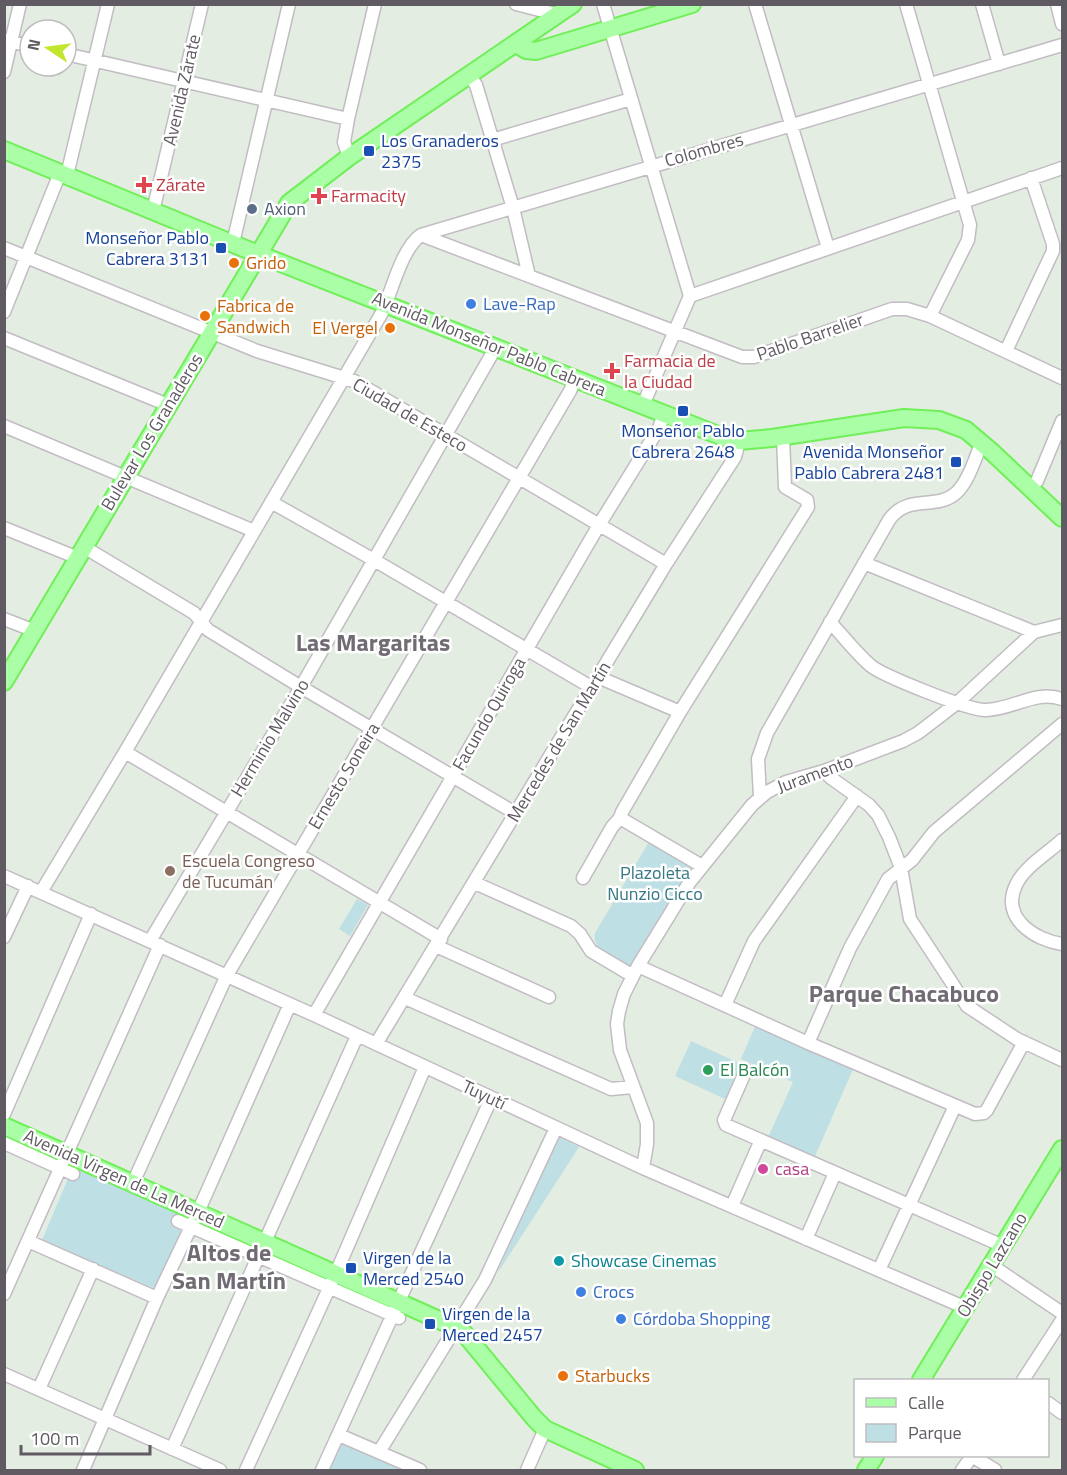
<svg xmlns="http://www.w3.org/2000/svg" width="1067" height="1475" font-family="'Titillium Web',sans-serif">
	<rect width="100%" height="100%" fill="#e3ede2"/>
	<path fill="#bee0e4" d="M 652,837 L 698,865 L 631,969 C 617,962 591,951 595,933 Z
		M 357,899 L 368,905 L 350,936 L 339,929 Z
		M 756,1024 L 854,1067 L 813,1161 L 766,1142 L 793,1082 L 741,1059 Z
		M 691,1041 L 741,1064 L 725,1099 L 675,1076 Z
		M 556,1136 L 579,1147 L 497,1274 Z
		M 75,1162 L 189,1211 L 156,1289 L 42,1240 Z
		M 341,1440 L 408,1470 L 328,1470 Z"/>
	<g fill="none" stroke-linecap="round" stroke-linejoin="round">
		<g stroke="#c2bcc3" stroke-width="15">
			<path id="minor" d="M 516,4 L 559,15
				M 603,4 L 690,296 L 643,405
				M 755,4 L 828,248
				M 906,4 L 970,225 L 968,240 L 930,316
				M 982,4 L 999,64
				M 1057,4 L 1062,24
				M 5,40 L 30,46
				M 66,54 L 348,119
				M 4,72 L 20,4
				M 469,75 L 476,85 L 513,208 L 529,276
				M 492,140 L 631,99
				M 349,157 L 344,142 L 348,119 L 375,4
				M 67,175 L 108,4
				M 153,211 L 202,4
				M 421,235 L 742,357 L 754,357 L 892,309 L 907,309 L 930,316 L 1062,378
				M 233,243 L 289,4
				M 4,248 L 257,351 L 354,381 L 666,564
				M 690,296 L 1062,168
				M 4,312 L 60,173
				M 4,338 L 168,405
				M 1006,351 L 1053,251 L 1053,244 L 1031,178
				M 4,426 L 254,531
				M 1030,488 L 1037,481 L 1062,421
				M 271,502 L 374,560 L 591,687
				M 4,528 L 78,558
				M 84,547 L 194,613 L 208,630 L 301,687 L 515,813
				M 864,563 L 1034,632 L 1062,625
				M 4,619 L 35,631
				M 830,622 C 843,636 856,653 871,666 C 884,676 970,711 986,710 C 1014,709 1035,690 1062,699
				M 598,677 L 680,712
				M 125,752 L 441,939
				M 824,771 L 831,778 L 869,805 L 878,815 L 889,837 L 901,868 L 910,919 L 967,1006 L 1017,1039 L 1062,1060
				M 760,797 L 758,759 L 767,733 L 889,520 C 908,493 936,511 956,493 C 969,481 975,458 982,442
				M 620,818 L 702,866
				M 1062,840 C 1048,853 1024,867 1016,885 C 1000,918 1035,940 1062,944
				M 4,876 L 314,1015 L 643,1168 L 966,1308
				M 583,878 L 612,827 L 620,818 L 622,812 L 680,712 L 808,507 L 807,500 L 785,487 L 783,437
				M 475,883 L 571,926 L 580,934 L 591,951 L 633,976
				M 41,892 L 125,752 L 383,311 C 392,290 402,248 421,235 L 1062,45
				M 4,937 L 28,886
				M 150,941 L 301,687 L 496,347
				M 436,946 L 549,997
				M 638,966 L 808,1043 L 975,1114 L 984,1113 L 987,1110 L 1024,1042
				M 405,998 L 611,1089 L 633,1087
				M 725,1005 L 754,941 L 857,796
				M 314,1015 L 599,525 L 659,428 L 664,414
				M 808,1043 L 850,948 L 888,879 L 912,860 L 934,832 L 1062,724
				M 376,1044 L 666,564 L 735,457 L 739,441
				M 746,1070 L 724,1120 L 726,1125 L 1003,1246
				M 4,1114 L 91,914
				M 4,1143 L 73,1174
				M 643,1168 L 647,1144 L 647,1123 L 620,1050 L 617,1024 L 619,1011 L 624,994 L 638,966 L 689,883 L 752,805 L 767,792 L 786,782 L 824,771 L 903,741 L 918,733 L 957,703 L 1034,632
				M 133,1183 L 227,975 L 570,391 L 575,379
				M 732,1206 L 761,1140
				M 178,1221 L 399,1318
				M 806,1239 L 835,1173
				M 28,1241 L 157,1298
				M 991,1265 L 1062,1313
				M 879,1270 L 955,1106
				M 4,1294 L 160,945
				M 4,1374 L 220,1470
				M 1023,1380 L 1062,1320
				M 39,1389 L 93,1269
				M 1048,1403 L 1062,1413
				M 339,1435 L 420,1470
				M 172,1449 L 357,1036
				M 379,1452 L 485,1280 L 556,1128
				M 972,1456 L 995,1470
				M 83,1470 L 157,1298 L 198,1212 L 290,1004
				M 246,1470 L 336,1273 L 425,1067
				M 322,1470 L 491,1099
				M 527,1470 L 545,1429
				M 962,1470 L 972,1456"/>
		</g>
		<g stroke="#70ef58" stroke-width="20">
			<path id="major" d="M 516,44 L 526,50 L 536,51 L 692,4
				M 4,150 L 258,254 L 723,437 L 739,441 L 772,438 L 904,418 L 939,420 L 966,430 L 992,452 L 1062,518
				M 4,682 L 289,203 L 349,157 L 573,4
				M 4,1126 L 457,1328 L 464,1333 L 534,1418 L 545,1429 L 635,1470
				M 921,1380 L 1062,1149
				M 866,1470 L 875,1456"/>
		</g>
		<use href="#minor" stroke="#fff" stroke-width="12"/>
		<use href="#major" stroke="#a9fea6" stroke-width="16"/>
	</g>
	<g fill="#1a4fb4" stroke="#fff" stroke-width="2">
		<rect x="363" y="145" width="12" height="12" rx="3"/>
		<rect x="215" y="242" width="12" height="12" rx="3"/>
		<rect x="677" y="405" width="12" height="12" rx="3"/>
		<rect x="950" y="456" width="12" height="12" rx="3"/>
		<rect x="345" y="1262" width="12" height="12" rx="3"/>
		<rect x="424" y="1318" width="12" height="12" rx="3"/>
	</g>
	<g fill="#e0444e" stroke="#fff" stroke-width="2">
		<path d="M141 176h6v6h6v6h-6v6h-6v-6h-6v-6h6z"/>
		<path d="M316 187h6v6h6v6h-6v6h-6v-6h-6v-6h6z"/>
		<path d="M609 362h6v6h6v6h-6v6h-6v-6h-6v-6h6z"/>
	</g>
	<circle fill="#5c6f8a" stroke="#fff" stroke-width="2" cx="252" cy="209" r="6"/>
	<g fill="#e8710a" stroke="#fff" stroke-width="2">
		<circle cx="234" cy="263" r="6"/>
		<circle cx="205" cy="316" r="6"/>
		<circle cx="390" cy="328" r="6"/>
		<circle cx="563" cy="1376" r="6"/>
	</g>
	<g fill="#3f7fe0" stroke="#fff" stroke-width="2">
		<circle cx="471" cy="304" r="6"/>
		<circle cx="581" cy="1292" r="6"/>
		<circle cx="621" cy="1319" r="6"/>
	</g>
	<circle fill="#8d6e63" stroke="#fff" stroke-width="2" cx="170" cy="871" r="6"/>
	<circle fill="#2e9e5b" stroke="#fff" stroke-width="2" cx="708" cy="1070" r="6"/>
	<circle fill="#d1479c" stroke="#fff" stroke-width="2" cx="763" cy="1169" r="6"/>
	<circle fill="#0f9aa8" stroke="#fff" stroke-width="2" cx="559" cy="1261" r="6"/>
	<g text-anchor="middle" stroke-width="5" stroke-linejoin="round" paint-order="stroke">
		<g font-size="18" fill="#605a62" stroke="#fff">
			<text transform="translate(182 90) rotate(-77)" y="6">Avenida Zárate</text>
			<text transform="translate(704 150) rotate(-16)" y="6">Colombres</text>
			<text transform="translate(810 337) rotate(-19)" y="6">Pablo Barrelier</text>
			<text transform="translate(489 344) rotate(22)" y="6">Avenida Monseñor Pablo Cabrera</text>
			<text transform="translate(410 415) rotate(30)" y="6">Ciudad de Esteco</text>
			<text transform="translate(152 432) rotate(-59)" y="6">Bulevar Los Granaderos</text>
			<text transform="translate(489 714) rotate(-60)" y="6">Facundo Quiroga</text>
			<text transform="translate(270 738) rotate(-59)" y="6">Herminio Malvino</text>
			<text transform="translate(559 742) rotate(-59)" y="6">Mercedes de San Martín</text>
			<text transform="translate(815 774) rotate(-20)" y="6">Juramento</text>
			<text transform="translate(344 776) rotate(-59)" y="6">Ernesto Soneira</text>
			<text transform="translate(484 1095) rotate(25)" y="6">Tuyutí</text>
			<text transform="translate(124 1179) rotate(24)" y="6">Avenida Virgen de La Merced</text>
			<text transform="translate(992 1265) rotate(-59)" y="6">Obispo Lazcano</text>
		</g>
		<g font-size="18" fill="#164399" stroke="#fff" text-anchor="start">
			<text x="381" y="147">Los Granaderos<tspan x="381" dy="21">2375</tspan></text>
			<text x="209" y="244" text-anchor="end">Monseñor Pablo<tspan x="209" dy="21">Cabrera 3131</tspan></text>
			<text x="683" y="437" text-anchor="middle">Monseñor Pablo<tspan x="683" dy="21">Cabrera 2648</tspan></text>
			<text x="944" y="458" text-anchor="end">Avenida Monseñor<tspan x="944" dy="21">Pablo Cabrera 2481</tspan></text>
			<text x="363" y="1264">Virgen de la<tspan x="363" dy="21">Merced 2540</tspan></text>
			<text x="442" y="1320">Virgen de la<tspan x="442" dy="21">Merced 2457</tspan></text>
		</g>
		<g font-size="18" fill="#be3a42" stroke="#fff" text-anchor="start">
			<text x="156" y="191">Zárate</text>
			<text x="331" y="202">Farmacity</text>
			<text x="624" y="367">Farmacia de<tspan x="624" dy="21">la Ciudad</tspan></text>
		</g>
		<g font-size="18" fill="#4e5e75" stroke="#fff" text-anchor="start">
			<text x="264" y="215">Axion</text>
		</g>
		<g font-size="18" fill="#c56008" stroke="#fff" text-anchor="start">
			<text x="246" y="269">Grido</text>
			<text x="217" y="312">Fabrica de<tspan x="217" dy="21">Sandwich</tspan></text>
			<text x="378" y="334" text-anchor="end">El Vergel</text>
			<text x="575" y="1382">Starbucks</text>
		</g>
		<g font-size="18" fill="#366cbe" stroke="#fff" text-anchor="start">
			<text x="483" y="310">Lave-Rap</text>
			<text x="593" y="1298">Crocs</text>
			<text x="633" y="1325">Córdoba Shopping</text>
		</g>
		<g font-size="18" fill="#785e54" stroke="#fff" text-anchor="start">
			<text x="182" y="867">Escuela Congreso<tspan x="182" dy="21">de Tucumán</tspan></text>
		</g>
		<g font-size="18" fill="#367885" stroke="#fff">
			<text x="655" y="879">Plazoleta<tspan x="655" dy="21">Nunzio Cicco</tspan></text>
		</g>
		<g font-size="18" fill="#27864d" stroke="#fff" text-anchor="start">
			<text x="720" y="1076">El Balcón</text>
		</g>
		<g font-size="18" fill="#b23c85" stroke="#fff" text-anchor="start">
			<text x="775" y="1175">casa</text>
		</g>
		<g font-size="18" fill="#0d838f" stroke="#fff" text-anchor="start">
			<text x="571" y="1267">Showcase Cinemas</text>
		</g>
		<g font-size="24" font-weight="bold" fill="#716b74" stroke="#fff">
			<text x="373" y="651">Las Margaritas</text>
			<text x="904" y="1002">Parque Chacabuco</text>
			<text x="229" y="1261">Altos de<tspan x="229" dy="28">San Martín</tspan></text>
		</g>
	</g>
	<rect width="1067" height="1475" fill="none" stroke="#605a62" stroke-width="12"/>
	<rect x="854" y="1379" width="195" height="78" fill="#ffffff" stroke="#bfbdc0" stroke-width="1.5"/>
	<rect x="866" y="1398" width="30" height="9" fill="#a9fea6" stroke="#bfbdc0" stroke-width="1.5"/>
	<text x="908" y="1409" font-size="18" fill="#605a62">Calle</text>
	<rect x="866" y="1424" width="30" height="18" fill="#bee0e4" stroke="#bfbdc0" stroke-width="1.5"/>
	<text x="908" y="1439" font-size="18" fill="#605a62">Parque</text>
	<g transform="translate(48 48) rotate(283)"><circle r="28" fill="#ffffff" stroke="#bfbdc0" stroke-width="1.5"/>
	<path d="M0-4.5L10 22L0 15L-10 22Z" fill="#c1e62e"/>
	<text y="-9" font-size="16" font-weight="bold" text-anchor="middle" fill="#605a62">N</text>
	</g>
	<path d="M21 1445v9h129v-9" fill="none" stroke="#605a62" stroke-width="3"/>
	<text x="30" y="1445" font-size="18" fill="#605a62" stroke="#ffffff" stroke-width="4.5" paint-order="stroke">100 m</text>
</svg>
